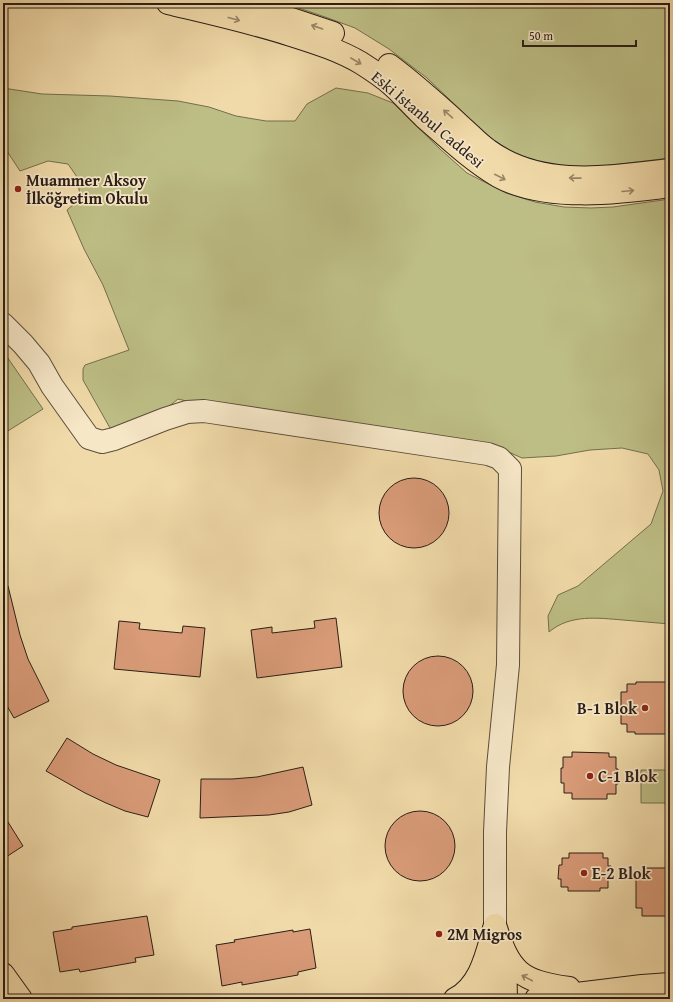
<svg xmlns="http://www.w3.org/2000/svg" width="673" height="1002" font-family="'Gentium Book Plus',serif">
	<rect width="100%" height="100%" fill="#f1daa9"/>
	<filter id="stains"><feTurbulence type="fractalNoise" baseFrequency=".005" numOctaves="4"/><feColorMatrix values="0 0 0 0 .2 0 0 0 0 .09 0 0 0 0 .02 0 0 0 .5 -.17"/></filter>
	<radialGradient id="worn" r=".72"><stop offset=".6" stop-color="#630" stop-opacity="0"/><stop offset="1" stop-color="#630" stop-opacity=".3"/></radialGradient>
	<path fill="#bdbe85" stroke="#746e4e" d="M 284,3 L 670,3 L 670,158 L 594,167 L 573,167 L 549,166 L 529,160 L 510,151 L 491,139 L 427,78 L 389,49 L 355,28 L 328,18 Z
		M 3,88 L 42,94 L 110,96 L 178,101 L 209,107 L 236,116 L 266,121 L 295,121 L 307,104 L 336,88 L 368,93 L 393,103 L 440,149 L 467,173 L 506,193 L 535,202 L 564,207 L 591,208 L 613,207 L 670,199 L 670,624 C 654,623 639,621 623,620 C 598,618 570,614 549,632 L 548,616 L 558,595 L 578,586 L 651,524 L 663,491 L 659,470 L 648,454 L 622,448 L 590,450 L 556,456 L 522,458 L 493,445 L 319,432 L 178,399 L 161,413 L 118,430 L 110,428 L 83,380 L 83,369 L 85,365 L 129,350 L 103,285 L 84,249 L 67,210 L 74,204 L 80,195 L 77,177 L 68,164 L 48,161 L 20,171 L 3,145 Z
		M 3,351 L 43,409 L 3,434 Z
		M 641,770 L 670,770 L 670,803 L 641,803 Z"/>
	<path fill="#d99b78" stroke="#2b1e18" d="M379 513a35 35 0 1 1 70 0a35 35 0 1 1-70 0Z
		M 3,586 L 8,586 L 20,635 L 28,659 L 49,701 L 14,718 L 3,699 Z
		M 336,618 L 342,667 L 257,678 L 251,630 L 272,627 L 272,633 L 315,628 L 314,621 Z
		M 119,621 L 140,623 L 139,629 L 182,633 L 183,626 L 205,628 L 200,677 L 114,669 Z
		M403 691a35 35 0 1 1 70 0a35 35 0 1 1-70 0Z
		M 636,682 L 670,682 L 670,734 L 635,734 L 635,732 L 627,732 L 627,724 L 621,724 L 621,692 L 627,692 L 627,684 L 636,684 Z
		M 67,738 L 93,754 L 116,765 L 160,780 L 148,817 L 125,811 L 106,803 L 85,793 L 46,771 Z
		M 572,752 L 609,753 L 609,757 L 616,757 L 616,769 L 618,769 L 618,784 L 616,784 L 616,794 L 607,794 L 607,799 L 572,799 L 572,793 L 564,793 L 564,783 L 561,783 L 561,768 L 563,768 L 563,757 L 572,757 Z
		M 303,767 L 312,805 L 289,812 L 269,815 L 200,818 L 201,779 L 232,779 L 257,777 Z
		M385 846a35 35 0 1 1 70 0a35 35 0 1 1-70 0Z
		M 3,814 L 23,846 L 3,859 Z
		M 569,853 L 603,853 L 603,858 L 608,858 L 608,866 L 611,866 L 611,879 L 608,879 L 608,888 L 600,888 L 600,891 L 568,891 L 568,887 L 561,887 L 561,879 L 558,879 L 559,865 L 562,865 L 562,858 L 569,858 Z
		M 642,868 L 669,868 L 670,916 L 642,916 L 642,908 L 636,908 L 636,875 L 642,875 Z
		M 147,916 L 154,955 L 135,958 L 136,962 L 80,972 L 79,969 L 60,972 L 53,932 L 72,929 L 72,927 Z
		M 310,929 L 316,968 L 298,972 L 298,975 L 242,985 L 242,982 L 222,986 L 216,945 L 235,942 L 234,940 L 293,930 L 293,932 Z"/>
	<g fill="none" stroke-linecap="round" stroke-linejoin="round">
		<g stroke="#5c4d3c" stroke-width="24">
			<path id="minor" d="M 3,324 L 23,344 L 39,363 L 52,386 L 89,438 L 102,442 L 114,439 L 165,419 L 187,412 L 204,411 L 488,454 L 499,458 L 510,469 L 508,665 L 498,767 L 495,832 L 495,925"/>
		</g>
		<g stroke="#2b1e18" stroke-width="24">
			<path id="major" d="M 168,3 C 210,13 251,22 291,35 C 316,43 339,50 361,63 C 372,70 383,77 393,86 C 404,96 414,108 425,118 C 448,138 471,160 498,176 C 545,202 619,193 670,186
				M 233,3 L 276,14 L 333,33
				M 389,65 C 415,84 439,106 463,128 C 471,135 479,144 488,150 C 541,189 609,177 670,170
				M 495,925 C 510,972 520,981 569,988
				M 505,953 L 506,999
				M 486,961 L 487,999
				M 3,974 L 21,999
				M 455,999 C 482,985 487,951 495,925
				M 536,999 L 642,986 L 670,984"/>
		</g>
		<use href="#minor" stroke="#f6e7c7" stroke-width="22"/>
		<use href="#major" stroke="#f1daa9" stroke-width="22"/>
	</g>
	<defs><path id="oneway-shaft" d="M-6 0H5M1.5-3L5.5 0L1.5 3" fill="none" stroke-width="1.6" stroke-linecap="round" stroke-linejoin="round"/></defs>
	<g stroke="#988568">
		<use href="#oneway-shaft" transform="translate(234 19) rotate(15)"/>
		<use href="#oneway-shaft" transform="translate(317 27) rotate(-161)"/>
		<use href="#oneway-shaft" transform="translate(356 61) rotate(30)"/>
		<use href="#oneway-shaft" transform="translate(448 114) rotate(-139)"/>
		<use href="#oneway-shaft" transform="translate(500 177) rotate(27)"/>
		<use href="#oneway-shaft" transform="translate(575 178) rotate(-179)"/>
		<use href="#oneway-shaft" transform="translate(628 191) rotate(-5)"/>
		<use href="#oneway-shaft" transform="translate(527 978) rotate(-152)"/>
	</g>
	<g fill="#8f2418" stroke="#f6e7c7" stroke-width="1.5">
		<circle cx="18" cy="189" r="4"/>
		<circle cx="645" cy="708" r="4"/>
		<circle cx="590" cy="776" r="4"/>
		<circle cx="584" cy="873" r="4"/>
		<circle cx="439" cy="934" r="4"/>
	</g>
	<g text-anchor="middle" stroke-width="3.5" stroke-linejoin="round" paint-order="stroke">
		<g font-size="16" fill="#2b1e18" stroke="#f6e7c7">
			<text transform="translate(428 119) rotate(40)" y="6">Eski İstanbul Caddesi</text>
		</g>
		<g font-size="16" font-weight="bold" fill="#2b1e18" stroke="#f6e7c7" text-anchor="start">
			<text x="26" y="186">Muammer Aksoy<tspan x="26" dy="18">İlköğretim Okulu</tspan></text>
			<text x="637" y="714" text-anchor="end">B-1 Blok</text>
			<text x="598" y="782">C-1 Blok</text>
			<text x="592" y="879">E-2 Blok</text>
			<text x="447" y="940">2M Migros</text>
		</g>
	</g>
	<rect width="673" height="1002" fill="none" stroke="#f1daa9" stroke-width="16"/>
	<rect x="4" y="4" width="665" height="994" fill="none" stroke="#2b1e18" stroke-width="2"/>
	<rect x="8" y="8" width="657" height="986" fill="none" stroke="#2b1e18"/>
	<path d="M523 40v6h113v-6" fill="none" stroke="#2b1e18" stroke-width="2"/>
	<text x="529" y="40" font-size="12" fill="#2b1e18" stroke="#f6e7c7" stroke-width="3" paint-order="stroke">50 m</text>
	<rect width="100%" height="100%" filter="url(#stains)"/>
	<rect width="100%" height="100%" fill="url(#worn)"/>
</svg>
